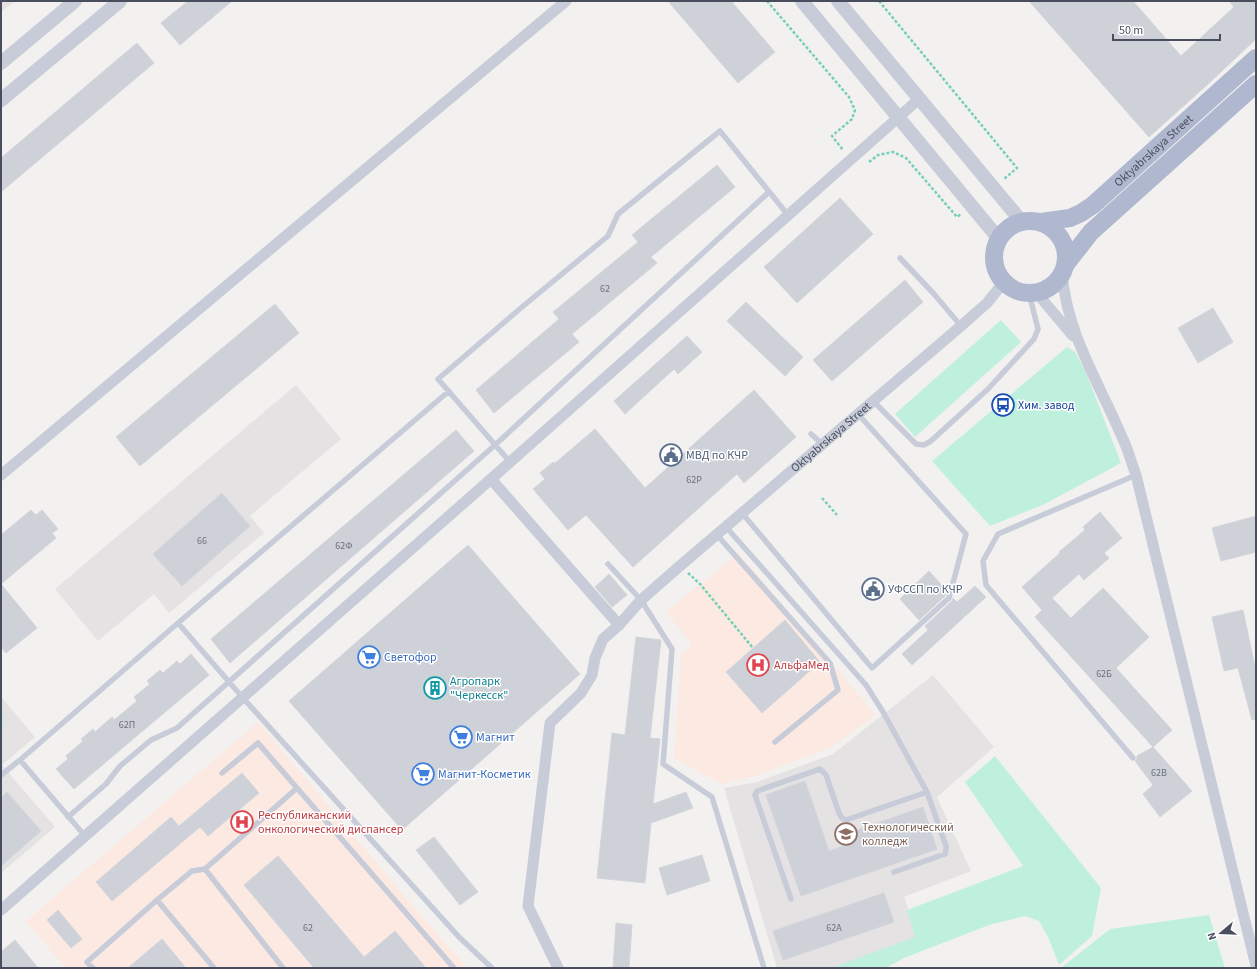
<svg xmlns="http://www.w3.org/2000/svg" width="1257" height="969" font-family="'Source Sans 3',sans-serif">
	<rect width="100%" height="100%" fill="#f3f1f0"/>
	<path fill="#e4e2e2" d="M 1,1 L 15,1 L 1,12 Z
		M 296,385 L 341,439 L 250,516 L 264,533 L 169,613 L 154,594 L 98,641 L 55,589 Z
		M 933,675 L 994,747 L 937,797 L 971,871 L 904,897 L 922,943 L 856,968 L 777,968 L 724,788 L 757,782 L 833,754 Z
		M 1,697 L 35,737 L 2,765 L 55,827 L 1,873 Z"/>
	<path fill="#fceae2" d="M 739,553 L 876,715 L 832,747 L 756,776 L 721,784 L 674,758 L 681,655 L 692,644 L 666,612 Z
		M 258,722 L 443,941 L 468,968 L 65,968 L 26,921 Z"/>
	<path fill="#bff0de" d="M 1001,320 L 1021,342 L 915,437 L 895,414 Z
		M 1067,347 L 1075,352 L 1085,370 L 1121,463 L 1045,504 L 990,526 L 932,461 Z
		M 1,703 C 4,715 5,724 1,735 Z
		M 995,756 L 1101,888 L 1092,936 L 1059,965 L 1049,939 L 1039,921 L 1025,916 L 989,925 L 904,958 L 886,968 L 831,968 L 915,937 L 907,910 L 1023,866 L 965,782 Z
		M 1209,915 L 1225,968 L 1061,968 L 1110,929 Z"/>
	<path fill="#cfd1d8" stroke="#d4d5dc" d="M 188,1 L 232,1 L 180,45 L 161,23 Z
		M 668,1 L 731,1 L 775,52 L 738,83 Z
		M 1029,1 L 1133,1 L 1181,56 L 1234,7 L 1229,1 L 1256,1 L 1256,39 L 1207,85 L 1149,137 Z
		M 137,43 L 154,63 L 1,192 L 1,158 Z
		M 717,165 L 735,187 L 651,257 L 657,263 L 572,334 L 579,342 L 494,413 L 476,390 L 559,319 L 553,312 L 638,242 L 632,235 Z
		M 840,198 L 873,234 L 797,303 L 764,267 Z
		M 905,280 L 923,302 L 832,381 L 813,360 Z
		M 746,302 L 803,357 L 785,376 L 727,321 Z
		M 275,304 L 299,333 L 140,466 L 116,437 Z
		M 1213,308 L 1233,342 L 1198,363 L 1178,328 Z
		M 687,336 L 702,352 L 678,374 L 674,369 L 625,414 L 614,401 Z
		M 754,390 L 796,437 L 744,483 L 737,474 L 633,567 L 586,515 L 568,530 L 533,489 L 545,479 L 540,473 L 553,462 L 554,464 L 595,429 L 645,488 Z
		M 456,430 L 474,451 L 230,663 L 211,639 Z
		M 222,493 L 250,526 L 182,586 L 153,554 Z
		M 31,510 L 36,515 L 42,510 L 58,529 L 52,533 L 56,538 L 1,584 L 37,628 L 6,653 L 1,647 L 1,535 Z
		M 1100,512 L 1122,538 L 1104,553 L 1109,558 L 1084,580 L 1079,574 L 1052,598 L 1071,618 L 1103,588 L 1149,637 L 1116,668 L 1172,730 L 1153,747 L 1035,617 L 1042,610 L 1022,587 L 1060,553 L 1059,552 L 1085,530 L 1083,527 Z
		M 1256,516 L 1256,552 L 1221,561 L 1212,528 Z
		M 468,545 L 580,674 L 402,830 L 289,701 Z
		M 929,571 L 947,591 L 945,596 L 919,620 L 900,599 Z
		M 609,574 L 627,595 L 612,607 L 595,587 Z
		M 975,586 L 986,597 L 912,665 L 902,654 L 928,630 L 925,626 L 952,601 L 953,598 L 957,602 Z
		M 1243,610 L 1256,672 L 1256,719 L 1252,720 L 1238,668 L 1224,671 L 1212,617 Z
		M 785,620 L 820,662 L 762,713 L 726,672 Z
		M 636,637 L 661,640 L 650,738 L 660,739 L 653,804 L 686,792 L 693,808 L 651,823 L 645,883 L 597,878 L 612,733 L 625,735 Z
		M 191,654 L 209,675 L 74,789 L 56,769 L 68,759 L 66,756 L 83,741 L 81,739 L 93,729 L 95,732 L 112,717 L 114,720 L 137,701 L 134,697 L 150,684 L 147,681 L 160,670 L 163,673 L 177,661 L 180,664 Z
		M 1153,747 L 1192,791 L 1160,817 L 1143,794 L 1153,785 L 1135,761 L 1137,759 L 1137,756 Z
		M 242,773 L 259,793 L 208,836 L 200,827 L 112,901 L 96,882 L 171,817 L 179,826 Z
		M 805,781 L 829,851 L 852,843 L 849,833 L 923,807 L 937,849 L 801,896 L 766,795 Z
		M 7,792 L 41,831 L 1,866 L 1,798 Z
		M 434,837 L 478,892 L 460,905 L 416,850 Z
		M 702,855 L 710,881 L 667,895 L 659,868 Z
		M 278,856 L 364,957 L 395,931 L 426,968 L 314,968 L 244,885 Z
		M 884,893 L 894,922 L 783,960 L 773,931 Z
		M 58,910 L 82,939 L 71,948 L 47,920 Z
		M 616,923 L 632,925 L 629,968 L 613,968 Z
		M 162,939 L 186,968 L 128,968 Z
		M 15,940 L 38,968 L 1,968 L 1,952 Z"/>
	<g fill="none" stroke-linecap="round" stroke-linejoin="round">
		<path stroke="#76cfb9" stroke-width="2.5" stroke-dasharray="3 2" stroke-linecap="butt" d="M 767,1 L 849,97 L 855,110 L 852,119 L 832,136 L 843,150
			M 879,1 L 1017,168 L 1004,179
			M 869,162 L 878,155 L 893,152 L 906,158 L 957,217 L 961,214
			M 822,498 L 837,515
			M 688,573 L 700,584 L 753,648"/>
		<path stroke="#c7ccd8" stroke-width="5.5" d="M 900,258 L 934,294 L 961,326
			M 449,391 L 178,623 L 243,698 L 459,937 L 492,968
			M 873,401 L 916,444 L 924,445 L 931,441 L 988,389 L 1034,339 L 1038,329 L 1029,293
			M 811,434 L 822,444
			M 510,462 L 438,379 L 522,307 L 608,236 L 618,214 L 720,131 L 788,215
			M 742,513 L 872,668 L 949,598 L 966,534 L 858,414
			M 726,527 L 866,685 L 883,712 L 927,792 L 846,820 L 842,818 L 839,813 L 826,775 L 820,769 L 757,791 L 755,795 L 756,798 L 791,899
			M 717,535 L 830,663 L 838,690 L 775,742
			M 608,564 L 641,600 L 672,649 L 663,764 L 712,797 L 764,968
			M 1133,758 L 986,585 L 983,561 L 998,534 L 1136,475
			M 222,773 L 258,743 L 297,788
			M 1,775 L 20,760
			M 68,817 L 106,784 L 120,766 L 151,740 L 177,728 L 495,445 L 769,192
			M 85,836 L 20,760 L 178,623
			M 205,869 L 283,968
			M 894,872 L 945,854 L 946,850 L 946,846 L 927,792
			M 93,968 L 87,962 L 157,900
			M 214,968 L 157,900 L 192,871 L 205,869 L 297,788 L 454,968"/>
		<g stroke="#c7ccd8" stroke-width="11">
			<path d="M 1062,273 C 1067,335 1099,382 1122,437 C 1128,449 1131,462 1136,475 L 1256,966"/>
			<path d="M 1036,292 L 1073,336"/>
			<path d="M 1,475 L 566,1"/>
			<path d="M 491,479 L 619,625"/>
			<path d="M 1,910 L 491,479 L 919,99"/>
			<path id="s1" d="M 558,968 L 528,906 L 550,723 L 581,693 L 592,675 L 595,658 L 603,639 L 619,625 L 641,600 L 681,565 L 961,326 L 987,303 L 1004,282"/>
		</g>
		<path stroke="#c7ccd8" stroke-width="14" d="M 802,1 L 999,239
			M 838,1 L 1022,222
			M 1,63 L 75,1
			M 1,100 L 120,1"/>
		<g stroke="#b0b8cf" stroke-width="18">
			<circle cx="1030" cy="257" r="36"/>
			<path id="s2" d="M 1041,222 L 1070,218 L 1081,213 L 1093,205 L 1256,58"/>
			<path d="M 1066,264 L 1091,232 L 1256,84"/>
		</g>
	</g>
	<defs>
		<g id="bus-ring" transform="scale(1.15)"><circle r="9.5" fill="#fff" stroke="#1a4fb4" stroke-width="1.5"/><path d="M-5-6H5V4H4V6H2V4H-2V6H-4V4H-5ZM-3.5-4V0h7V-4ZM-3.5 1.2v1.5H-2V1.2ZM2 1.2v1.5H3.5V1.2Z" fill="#1a4fb4"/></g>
		<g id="civic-ring" transform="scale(1.15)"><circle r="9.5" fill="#fff" stroke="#5c6f8a" stroke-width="1.5"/><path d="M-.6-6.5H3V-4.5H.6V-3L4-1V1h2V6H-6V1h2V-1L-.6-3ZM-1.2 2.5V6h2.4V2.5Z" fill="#5c6f8a"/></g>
		<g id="supermarket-ring" transform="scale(1.15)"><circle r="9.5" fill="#fff" stroke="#3f7fe0" stroke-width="1.5"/><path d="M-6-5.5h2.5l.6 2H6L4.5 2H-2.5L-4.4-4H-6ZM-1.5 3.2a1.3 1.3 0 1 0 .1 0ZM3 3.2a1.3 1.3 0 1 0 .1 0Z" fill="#3f7fe0"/></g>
		<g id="hospital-ring" transform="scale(1.15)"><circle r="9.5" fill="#fff" stroke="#e0444e" stroke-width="1.5"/><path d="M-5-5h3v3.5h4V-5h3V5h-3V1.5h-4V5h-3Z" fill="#e0444e"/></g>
		<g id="building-ring" transform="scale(1.15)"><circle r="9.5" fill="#fff" stroke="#0f9aa8" stroke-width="1.5"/><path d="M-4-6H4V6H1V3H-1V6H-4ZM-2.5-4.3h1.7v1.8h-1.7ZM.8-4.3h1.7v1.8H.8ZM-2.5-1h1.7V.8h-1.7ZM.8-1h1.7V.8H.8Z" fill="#0f9aa8"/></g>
		<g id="university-ring" transform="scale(1.15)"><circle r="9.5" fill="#fff" stroke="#8d6e63" stroke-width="1.5"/><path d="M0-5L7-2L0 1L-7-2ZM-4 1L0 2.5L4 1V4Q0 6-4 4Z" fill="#8d6e63"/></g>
	</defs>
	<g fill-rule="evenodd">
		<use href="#bus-ring" x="1003" y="405"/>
		<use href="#civic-ring" x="671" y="455"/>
		<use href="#civic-ring" x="873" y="589"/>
		<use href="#supermarket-ring" x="369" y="657"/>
		<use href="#hospital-ring" x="758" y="665"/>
		<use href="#building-ring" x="435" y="688"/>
		<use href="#supermarket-ring" x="461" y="737"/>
		<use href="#supermarket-ring" x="423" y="774"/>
		<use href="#hospital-ring" x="242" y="822"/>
		<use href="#university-ring" x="846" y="834"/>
	</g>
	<g text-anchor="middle" stroke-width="3" stroke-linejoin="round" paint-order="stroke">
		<g font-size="10" fill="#6a6f7c">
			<text x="605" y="292">62</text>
			<text x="694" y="483">62Р</text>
			<text x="202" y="544">66</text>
			<text x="344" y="549">62Ф</text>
			<text x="1104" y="677">62Б</text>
			<text x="127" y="728">62П</text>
			<text x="1159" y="776">62В</text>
			<text x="308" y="931">62</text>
			<text x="834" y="931">62А</text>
		</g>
		<g font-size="12" fill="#484e5e" stroke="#fff">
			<text dy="4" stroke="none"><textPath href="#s2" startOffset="137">Oktyabrskaya Street</textPath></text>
			<text dy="4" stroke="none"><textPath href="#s1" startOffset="660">Oktyabrskaya Street</textPath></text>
		</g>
		<g font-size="12" fill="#164399" stroke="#fff" text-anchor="start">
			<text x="1018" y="409">Хим. завод</text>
		</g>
		<g font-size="12" fill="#4e5e75" stroke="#fff" text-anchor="start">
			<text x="686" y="459">МВД по КЧР</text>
			<text x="888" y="593">УФССП по КЧР</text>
		</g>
		<g font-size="12" fill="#366cbe" stroke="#fff" text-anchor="start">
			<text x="384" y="661">Светофор</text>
			<text x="476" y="741">Магнит</text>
			<text x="438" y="778">Магнит-Косметик</text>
		</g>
		<g font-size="12" fill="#be3a42" stroke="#fff" text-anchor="start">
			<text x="774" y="669">АльфаМед</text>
			<text x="258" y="819">Республиканский<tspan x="258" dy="14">онкологический диспансер</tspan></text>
		</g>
		<g font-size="12" fill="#0d838f" stroke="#fff" text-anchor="start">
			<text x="450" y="685">Агропарк<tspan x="450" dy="14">"Черкесск"</tspan></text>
		</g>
		<g font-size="12" fill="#785e54" stroke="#fff" text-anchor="start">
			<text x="862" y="831">Технологический<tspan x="862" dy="14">колледж</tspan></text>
		</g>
	</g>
	<rect width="1257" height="969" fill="none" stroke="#484e5e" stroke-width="4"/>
	<g transform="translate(1221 933) rotate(251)" stroke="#ffffff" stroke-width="3" paint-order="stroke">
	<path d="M0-3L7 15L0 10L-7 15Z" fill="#484e5e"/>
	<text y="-6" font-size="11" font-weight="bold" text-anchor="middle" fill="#484e5e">N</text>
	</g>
	<path d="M1113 34v6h107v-6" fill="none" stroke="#484e5e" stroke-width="2"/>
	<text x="1119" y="34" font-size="12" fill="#484e5e" stroke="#ffffff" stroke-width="3" paint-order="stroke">50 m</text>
</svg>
